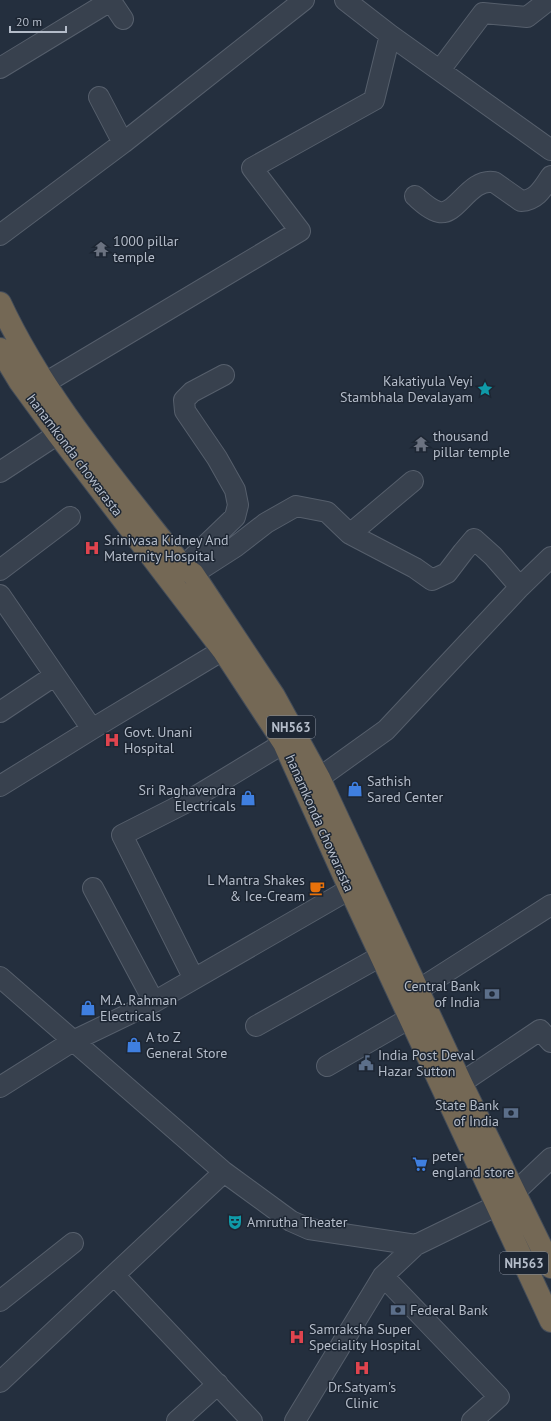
<svg xmlns="http://www.w3.org/2000/svg" width="551" height="1421" font-family="'PT Sans',sans-serif">
	<rect width="100%" height="100%" fill="#242f3e"/>
	<g fill="none" stroke-linecap="round" stroke-linejoin="round">
		<g stroke="#565f6c" stroke-width="22">
			<path id="street" d="M 345,0 L 390,35 L 551,150
				M 0,68 L 107,3 L 115,7 L 123,19
				M 440,70 L 483,13 L 527,17 L 549,0
				M 99,97 L 123,143
				M 415,196 C 422,202 430,210 439,212 C 457,216 469,178 494,182 L 521,201 C 537,200 543,188 551,176
				M 0,235 L 123,143 L 304,0
				M 45,383 L 300,231 L 252,168 L 374,100 L 390,35
				M 0,472 L 58,434
				M 350,534 L 415,568 L 432,580 L 447,573 L 463,552 L 474,539 L 493,556 L 520,587
				M 183,567 L 235,517 L 238,505 L 235,490 L 217,458 L 185,411 L 184,400 L 192,392 L 224,375
				M 0,570 L 70,517
				M 193,574 L 235,547 L 266,523 L 296,506 L 327,512 L 350,534 L 413,481
				M 0,595 L 92,729
				M 0,712 L 54,676
				M 319,778 L 386,730 L 520,587 L 551,557
				M 0,786 L 92,729 L 223,650
				M 93,888 L 154,1002
				M 0,977 L 224,1172 L 291,1221 L 309,1229 L 416,1245
				M 194,979 L 122,835 L 185,803 L 284,743
				M 404,999 L 551,905
				M 256,1026 L 381,956
				M 327,1066 L 410,1018
				M 461,1083 L 540,1030 L 551,1042
				M 0,1087 L 73,1041 L 154,1002 L 350,889
				M 514,1193 L 551,1158
				M 114,1275 L 252,1421
				M 383,1276 L 499,1397 L 472,1421
				M 0,1301 L 73,1243
				M 0,1382 L 224,1172
				M 177,1421 L 218,1384
				M 295,1421 L 383,1276 L 416,1245 L 498,1205"/>
		</g>
		<g stroke="#434c59" stroke-width="24">
			<path id="highway" d="M 0,303 C 45,400 118,483 183,567 L 193,574 L 274,696 L 319,778 L 461,1083 L 551,1267
				M 0,349 L 20,382 L 58,434 L 223,650 L 284,743 L 350,889 L 551,1321"/>
		</g>
		<use href="#street" stroke="#38414e" stroke-width="20"/>
		<use href="#highway" stroke="#746855" stroke-width="22"/>
	</g>
	<defs>
		<g id="temple-bare" transform="scale(1.2)"><path d="M0-6L5-2H3V0L6.5 2.5H4V6H1.5V3h-3V6H-4V2.5H-6.5L-3 0V-2H-5Z" fill="#6b7280" stroke="#1d2633" stroke-width="2.5" paint-order="stroke"/></g>
		<g id="sight-bare" transform="scale(1.2)"><path d="M0-6L1.8-2.2L6-1.7L2.9 1.2L3.7 5.4L0 3.3L-3.7 5.4L-2.9 1.2L-6-1.7L-1.8-2.2Z" fill="#0f9aa8" stroke="#1d2633" stroke-width="2.5" paint-order="stroke"/></g>
		<g id="hospital-bare" transform="scale(1.2)"><path d="M-5-5h3v3.5h4V-5h3V5h-3V1.5h-4V5h-3Z" fill="#e0444e" stroke="#1d2633" stroke-width="2.5" paint-order="stroke"/></g>
		<g id="shop-bare" transform="scale(1.2)"><path d="M-5-2.5h2.3a2.7 3.5 0 0 1 5.4 0H5L5.5 6h-11ZM-1.5-2.5h3a1.5 2.3 0 0 0-3 0Z" fill="#3f7fe0" stroke="#1d2633" stroke-width="2.5" paint-order="stroke"/></g>
		<g id="cafe-bare" transform="scale(1.2)"><path d="M-5.5-4.5H6V0H3Q3 3.5 0 3.5H-2.5Q-5.5 3.5-5.5 0ZM3-3.2v2h1.7v-2ZM-6 4.5H4V6H-6Z" fill="#e8710a" stroke="#1d2633" stroke-width="2.5" paint-order="stroke"/></g>
		<g id="bank-bare" transform="scale(1.2)"><path d="M-6-4H6V4H-6ZM0-2.3a2.3 2.3 0 1 0 0 4.6a2.3 2.3 0 1 0 0-4.6Z" fill="#5c6f8a" stroke="#1d2633" stroke-width="2.5" paint-order="stroke"/></g>
		<g id="civic-bare" transform="scale(1.2)"><path d="M-.6-6.5H3V-4.5H.6V-3L4-1V1h2V6H-6V1h2V-1L-.6-3ZM-1.2 2.5V6h2.4V2.5Z" fill="#5c6f8a" stroke="#1d2633" stroke-width="2.5" paint-order="stroke"/></g>
		<g id="supermarket-bare" transform="scale(1.2)"><path d="M-6-5.5h2.5l.6 2H6L4.5 2H-2.5L-4.4-4H-6ZM-1.5 3.2a1.3 1.3 0 1 0 .1 0ZM3 3.2a1.3 1.3 0 1 0 .1 0Z" fill="#3f7fe0" stroke="#1d2633" stroke-width="2.5" paint-order="stroke"/></g>
		<g id="theatre-bare" transform="scale(1.2)"><path d="M-5-5.5Q0-4 5-5.5V0Q5 5 0 6Q-5 5-5 0ZM-3.3-2.5H-1v1.5H-3.3ZM1-2.5H3.3v1.5H1ZM-2.8 1Q0 5.5 2.8 1Z" fill="#0f9aa8" stroke="#1d2633" stroke-width="2.5" paint-order="stroke"/></g>
	</defs>
	<g fill-rule="evenodd">
		<use href="#temple-bare" x="101" y="249"/>
		<use href="#sight-bare" x="485" y="389"/>
		<use href="#temple-bare" x="421" y="444"/>
		<use href="#hospital-bare" x="92" y="548"/>
		<use href="#hospital-bare" x="112" y="740"/>
		<use href="#shop-bare" x="355" y="789"/>
		<use href="#shop-bare" x="248" y="798"/>
		<use href="#cafe-bare" x="317" y="888"/>
		<use href="#bank-bare" x="492" y="994"/>
		<use href="#shop-bare" x="88" y="1008"/>
		<use href="#shop-bare" x="134" y="1045"/>
		<use href="#civic-bare" x="366" y="1063"/>
		<use href="#bank-bare" x="511" y="1113"/>
		<use href="#supermarket-bare" x="420" y="1164"/>
		<use href="#theatre-bare" x="235" y="1222"/>
		<use href="#bank-bare" x="398" y="1310"/>
		<use href="#hospital-bare" x="297" y="1337"/>
		<use href="#hospital-bare" x="362" y="1368"/>
	</g>
	<g text-anchor="middle" stroke-width="3" stroke-linejoin="round" paint-order="stroke">
		<g fill="#1d2633" stroke="#878f9c" stroke-width="1">
			<rect x="267" y="716" width="48" height="22" rx="3"/>
			<rect x="500" y="1252" width="48" height="22" rx="3"/>
		</g>
		<g font-size="13" font-weight="bold" fill="#b4bcc9">
			<text x="291" y="732">NH563</text>
			<text x="524" y="1268">NH563</text>
		</g>
		<g font-size="14" fill="#b4bcc9" stroke="#1d2633" text-anchor="start">
			<text x="113" y="246">1000 pillar<tspan x="113" dy="16">temple</tspan></text>
			<text x="473" y="386" text-anchor="end">Kakatiyula Veyi<tspan x="473" dy="16">Stambhala Devalayam</tspan></text>
			<text x="433" y="441">thousand<tspan x="433" dy="16">pillar temple</tspan></text>
			<text x="104" y="545">Srinivasa Kidney And<tspan x="104" dy="16">Maternity Hospital</tspan></text>
			<text x="124" y="737">Govt. Unani<tspan x="124" dy="16">Hospital</tspan></text>
			<text x="367" y="786">Sathish<tspan x="367" dy="16">Sared Center</tspan></text>
			<text x="236" y="795" text-anchor="end">Sri Raghavendra<tspan x="236" dy="16">Electricals</tspan></text>
			<text x="305" y="885" text-anchor="end">L Mantra Shakes<tspan x="305" dy="16">&amp; Ice-Cream</tspan></text>
			<text x="480" y="991" text-anchor="end">Central Bank<tspan x="480" dy="16">of India</tspan></text>
			<text x="100" y="1005">M.A. Rahman<tspan x="100" dy="16">Electricals</tspan></text>
			<text x="146" y="1042">A to Z<tspan x="146" dy="16">General Store</tspan></text>
			<text x="378" y="1060">India Post Deval<tspan x="378" dy="16">Hazar Sutton</tspan></text>
			<text x="499" y="1110" text-anchor="end">State Bank<tspan x="499" dy="16">of India</tspan></text>
			<text x="432" y="1161">peter<tspan x="432" dy="16">england store</tspan></text>
			<text x="247" y="1227">Amrutha Theater</text>
			<text x="410" y="1315">Federal Bank</text>
			<text x="309" y="1334">Samraksha Super<tspan x="309" dy="16">Speciality Hospital</tspan></text>
			<text x="362" y="1392" text-anchor="middle">Dr.Satyam's<tspan x="362" dy="16">Clinic</tspan></text>
		</g>
		<g font-size="14" fill="#b4bcc9" stroke="#1d2633">
			<text transform="translate(75 455) rotate(53)" y="5">hanamkonda chowarasta</text>
			<text transform="translate(320 823) rotate(66)" y="5">hanamkonda chowarasta</text>
		</g>
	</g>
	<path d="M10 26v6h56v-6" fill="none" stroke="#b4bcc9" stroke-width="2"/>
	<text x="16" y="26" font-size="12" fill="#b4bcc9" stroke="#1d2633" stroke-width="3" paint-order="stroke">20 m</text>
</svg>
